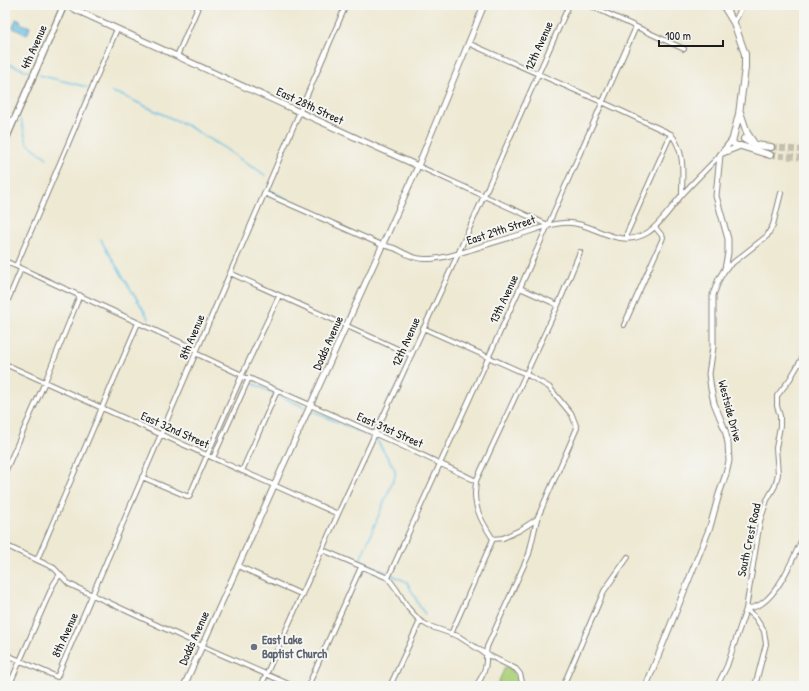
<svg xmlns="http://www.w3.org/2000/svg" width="809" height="691" font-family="'Patrick Hand',sans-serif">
	<rect width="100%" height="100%" fill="#f6f6f2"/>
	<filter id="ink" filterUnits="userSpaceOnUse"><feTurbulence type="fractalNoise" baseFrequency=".025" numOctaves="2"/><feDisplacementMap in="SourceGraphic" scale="8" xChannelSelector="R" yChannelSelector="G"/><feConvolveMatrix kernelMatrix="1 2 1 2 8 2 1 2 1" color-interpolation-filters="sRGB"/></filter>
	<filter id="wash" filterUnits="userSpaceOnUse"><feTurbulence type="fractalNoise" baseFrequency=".012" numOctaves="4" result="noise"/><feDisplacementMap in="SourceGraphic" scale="16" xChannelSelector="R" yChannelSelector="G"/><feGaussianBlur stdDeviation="0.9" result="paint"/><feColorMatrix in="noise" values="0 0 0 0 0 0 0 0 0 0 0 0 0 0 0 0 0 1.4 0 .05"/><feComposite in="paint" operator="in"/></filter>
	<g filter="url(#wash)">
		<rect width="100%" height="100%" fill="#eee9d3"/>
		<path fill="#acd27c" stroke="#64774c" d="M 505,667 L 512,669 L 519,686 L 497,686 Z"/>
		<path fill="#67c0e4" stroke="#426e80" d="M 16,19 L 21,21 L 20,23 L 30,27 L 27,35 L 13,28 Z"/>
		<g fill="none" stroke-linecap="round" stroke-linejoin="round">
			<path stroke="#67c0e4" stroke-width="1.5" d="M 5,60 L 9,64 L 30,72
				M 39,75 L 87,87
				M 111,92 L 119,94 L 188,126 L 223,147 L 250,166 L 255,168 L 266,176
				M 21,120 L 27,143 L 47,158
				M 273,182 L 270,188 L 271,191 L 289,200
				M 101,239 L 103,244 L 149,319
				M 252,383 L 273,393
				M 278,395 L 304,407
				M 313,411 L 339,423
				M 342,424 L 369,436
				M 376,439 L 393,466 L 395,470 L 395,476 L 360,560 L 407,582 L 420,607 L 425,614"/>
		</g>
	</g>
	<g filter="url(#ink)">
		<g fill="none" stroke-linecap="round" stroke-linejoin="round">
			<path stroke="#c4c0ae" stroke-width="6" stroke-dasharray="6 3" stroke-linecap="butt" d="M 771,147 L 804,150
				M 770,155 L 804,158"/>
			<g stroke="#858278" stroke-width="6">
				<path id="minor" d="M 589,5 L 684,49
					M 734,23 L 743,5
					M 468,43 L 602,102 L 671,134 C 686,154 682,172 682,195
					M 177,56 L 199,5
					M 5,118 L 14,121
					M 418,166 L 548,225
					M 264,193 L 382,245 C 386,246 390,247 394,248 C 405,253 413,259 425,259 C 439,260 457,254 470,250 C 488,244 506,239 525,233 C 537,229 550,224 563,223 C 593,220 616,251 647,233 C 659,226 671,208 680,197 C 693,182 707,169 720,155
					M 627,239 L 627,233 L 671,134
					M 5,261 L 197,350
					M 16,266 L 117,29
					M 725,269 L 767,236 L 773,225 L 781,193
					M 230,273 L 411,355
					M 520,288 L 558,305
					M 5,307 L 21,269
					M 624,325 L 662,240 L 663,237 L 655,227
					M 423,328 L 526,374 L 549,387 L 572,415 L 577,428 L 537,519 L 529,554 L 487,647 C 486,652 486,656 486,661 C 486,669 481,679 476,686
					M 195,353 L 242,375 L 244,378 L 249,378 C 325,412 402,444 476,481
					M 5,364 L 102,408 L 338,514
					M 213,458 L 249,378
					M 242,471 L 277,391
					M 5,472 L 45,382 L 80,295
					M 142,477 L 189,497 L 242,375 L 279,296
					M 493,539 C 484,525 475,511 475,494 C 475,490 476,485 476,481 L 558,305 L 580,252
					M 493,539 L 503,538 L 520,530 L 537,519
					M 5,545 L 37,560 L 54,568 L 69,584 L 202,646 L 293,686
					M 323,550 L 388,578 L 397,590 L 408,608 L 420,621 L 429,626 L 458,636 L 486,654 L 516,669 L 520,674 L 523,686
					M 37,560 L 138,323
					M 238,566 L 303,595
					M 388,578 L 520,288 L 636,27
					M 451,634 L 493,539
					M 5,654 L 57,677 L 230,273 L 346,5
					M 9,686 L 53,585 L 60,574
					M 261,686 L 338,514 L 458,254 L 569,5
					M 308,686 L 361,567
					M 390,686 L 420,621
					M 563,686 L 604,591 L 628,557
					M 717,686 L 727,666 L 746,609 L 760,521 L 767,500 L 775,486 L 778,474 L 776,448 L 780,426 L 780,416 L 777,406 L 777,396 L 790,379 L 804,355
					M 755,686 L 766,644 L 764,631 L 755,617 L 746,609 C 751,608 756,607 761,604 C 780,592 794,556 804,535"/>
			</g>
			<g stroke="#858278" stroke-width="7">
				<path id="tertiary" d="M 65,5 L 418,166
					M 723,153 L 738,147
					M 720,155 L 732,140
					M 184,686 L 418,166 L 484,5
					M 646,686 L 710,527 L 719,494 L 726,474 L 729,461 L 728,443 L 725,430 L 714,403 L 711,389 L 709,374 L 713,347 L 713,295 L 719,279 L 725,269 L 728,253 L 728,239 L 716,196 L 720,155"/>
			</g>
			<g stroke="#858278" stroke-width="8">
				<path id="secondary" d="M 5,141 L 64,5"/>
			</g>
			<g stroke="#858278" stroke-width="8">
				<path id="primary" d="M 723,5 L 734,23 L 745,54 L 745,68 L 739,114 L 732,142 L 736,146 L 741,146 L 770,155
					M 740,112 L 747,133 L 753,142 L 754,145
					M 744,139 C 753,145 760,146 771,147"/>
			</g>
			<use href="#minor" stroke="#fff" stroke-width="4"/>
			<use href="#tertiary" stroke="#fff" stroke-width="5"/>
			<use href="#secondary" stroke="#fff" stroke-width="5.5"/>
			<use href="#primary" stroke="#fff" stroke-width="6"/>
		</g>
	</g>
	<circle fill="#6b7280" stroke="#f6f6f2" stroke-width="1.5" cx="254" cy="647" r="4"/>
	<g text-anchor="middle" stroke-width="4" stroke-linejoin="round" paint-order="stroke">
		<g font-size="12" fill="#1c1c1c" stroke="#f6f6f2">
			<text transform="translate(539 46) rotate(-66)" y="4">12th Avenue</text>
			<text transform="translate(34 47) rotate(-66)" y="4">4th Avenue</text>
			<text transform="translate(310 106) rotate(25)" y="4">East 28th Street</text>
			<text transform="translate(501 230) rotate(-18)" y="4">East 29th Street</text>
			<text transform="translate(504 299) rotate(-65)" y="4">13th Avenue</text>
			<text transform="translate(192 337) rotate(-67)" y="4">8th Avenue</text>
			<text transform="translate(406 342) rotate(-66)" y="4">12th Avenue</text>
			<text transform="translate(328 343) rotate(-66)" y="4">Dodds Avenue</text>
			<text transform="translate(730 411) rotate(75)" y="4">Westside Drive</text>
			<text transform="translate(175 430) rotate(24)" y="4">East 32nd Street</text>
			<text transform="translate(390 430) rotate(24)" y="4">East 31st Street</text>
			<text transform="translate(749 540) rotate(-78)" y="4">South Crest Road</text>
			<text transform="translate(65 635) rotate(-66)" y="4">8th Avenue</text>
			<text transform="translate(194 638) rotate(-66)" y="4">Dodds Avenue</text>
		</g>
		<g font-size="12" font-weight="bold" fill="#5b616d" stroke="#f6f6f2" text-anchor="start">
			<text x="262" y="644">East Lake<tspan x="262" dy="14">Baptist Church</tspan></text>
		</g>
	</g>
	<rect width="809" height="691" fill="none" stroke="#f6f6f2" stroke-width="20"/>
	<path d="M659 40v6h64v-6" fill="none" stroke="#1c1c1c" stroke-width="2"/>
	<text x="665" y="40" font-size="12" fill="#1c1c1c" stroke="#f6f6f2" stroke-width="3" paint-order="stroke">100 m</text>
</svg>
